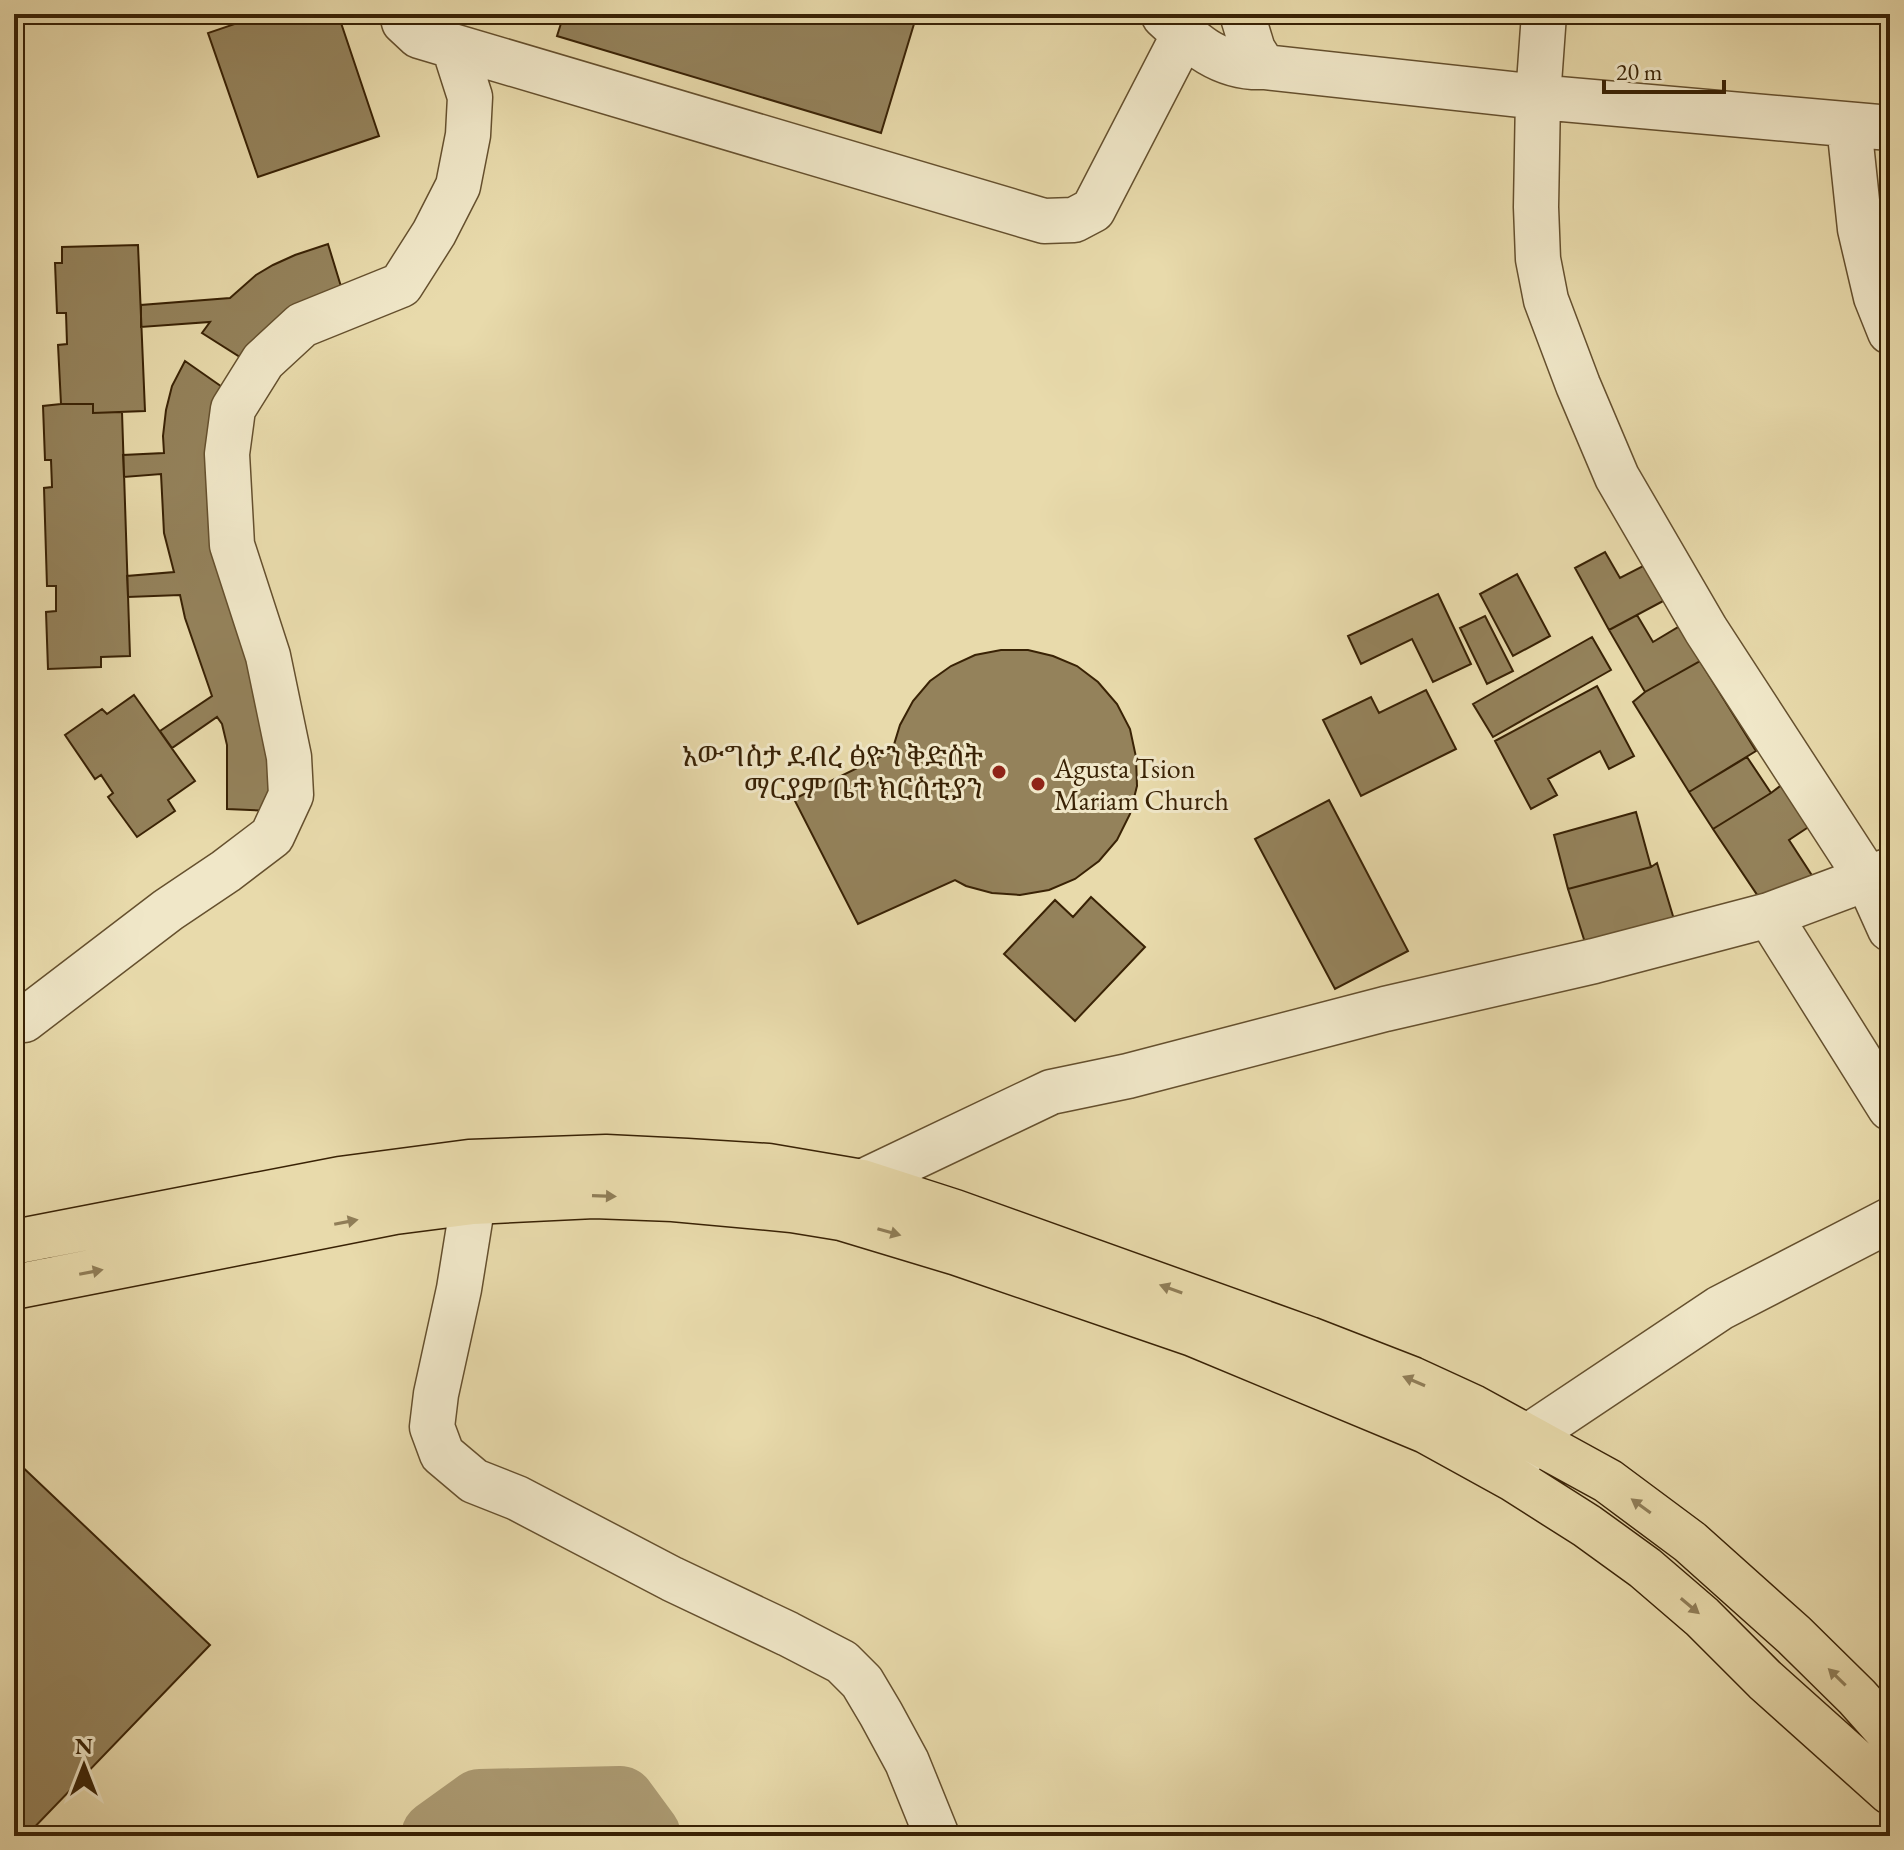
<svg xmlns="http://www.w3.org/2000/svg" width="1904" height="1850" font-family="'EB Garamond','Noto Serif Ethiopic',serif">
	<rect width="100%" height="100%" fill="#e8daab"/>
	<filter id="stains"><feTurbulence type="fractalNoise" baseFrequency=".0025" numOctaves="4"/><feColorMatrix values="0 0 0 0 .2 0 0 0 0 .09 0 0 0 0 .02 0 0 0 .5 -.17"/></filter>
	<radialGradient id="worn" r=".72"><stop offset=".6" stop-color="#630" stop-opacity="0"/><stop offset="1" stop-color="#630" stop-opacity=".3"/></radialGradient>
	<g fill="none" stroke-linecap="round" stroke-linejoin="round">
		<path stroke="#ac9b73" stroke-width="72" d="M 437,1836 L 480,1805 L 620,1802 L 645,1836"/>
	</g>
	<path fill="#94825b" stroke="#392205" stroke-width="2" d="M 264,14 L 338,14 L 379,136 L 258,177 L 208,33 Z
		M 564,14 L 917,14 L 881,133 L 557,36 Z
		M 328,244 L 343,293 L 240,357 L 202,333 L 210,322 L 141,327 L 141,305 L 230,298 L 256,275 L 273,265 L 295,255 Z
		M 138,245 L 145,411 L 93,413 L 93,404 L 61,404 L 58,345 L 67,344 L 66,313 L 57,313 L 55,263 L 62,263 L 62,247 Z
		M 185,361 L 225,389 L 269,749 L 271,811 L 227,809 L 227,745 L 222,724 L 217,717 L 172,748 L 160,731 L 212,696 L 185,618 L 180,595 L 128,597 L 127,576 L 174,572 L 164,533 L 161,474 L 124,477 L 123,455 L 164,453 L 163,436 L 166,410 L 172,386 Z
		M 61,404 L 93,404 L 93,413 L 122,412 L 130,656 L 101,657 L 101,667 L 48,669 L 46,612 L 56,611 L 56,586 L 47,586 L 44,488 L 52,487 L 51,460 L 45,460 L 43,406 Z
		M 1605,552 L 1620,578 L 1645,565 L 1665,600 L 1609,630 L 1575,568 Z
		M 1517,574 L 1550,636 L 1513,656 L 1480,594 Z
		M 1438,594 L 1471,664 L 1433,682 L 1412,639 L 1361,664 L 1348,636 Z
		M 1637,615 L 1653,642 L 1680,626 L 1700,661 L 1645,692 L 1609,630 Z
		M 1485,616 L 1513,671 L 1487,684 L 1460,628 Z
		M 1592,637 L 1611,670 L 1493,737 L 1473,704 Z
		M 1001,650 L 1028,650 L 1053,656 L 1077,666 L 1098,682 L 1117,704 L 1130,729 L 1136,757 L 1137,786 L 1130,814 L 1117,840 L 1099,861 L 1075,879 L 1049,890 L 1020,895 L 992,893 L 966,886 L 955,880 L 858,924 L 794,799 L 892,751 L 900,725 L 913,701 L 930,681 L 951,666 L 975,655 Z
		M 1700,661 L 1756,751 L 1689,792 L 1633,702 L 1645,692 Z
		M 1597,686 L 1634,756 L 1609,769 L 1600,751 L 1548,779 L 1557,795 L 1531,809 L 1495,741 Z
		M 1426,690 L 1456,749 L 1361,796 L 1323,720 L 1371,697 L 1379,713 Z
		M 134,695 L 195,781 L 168,800 L 175,811 L 137,837 L 108,797 L 113,793 L 101,775 L 95,779 L 65,735 L 102,709 L 107,714 Z
		M 1747,757 L 1771,793 L 1713,829 L 1689,792 Z
		M 1788,780 L 1816,822 L 1789,840 L 1813,877 L 1766,908 L 1713,829 L 1771,793 Z
		M 1329,800 L 1408,951 L 1335,989 L 1255,839 Z
		M 1636,812 L 1651,867 L 1568,889 L 1554,835 Z
		M 1657,863 L 1676,926 L 1588,952 L 1568,889 L 1651,867 Z
		M 1091,897 L 1145,947 L 1075,1021 L 1004,954 L 1055,900 L 1073,917 Z
		M 14,1459 L 210,1645 L 26,1836 L 14,1836 Z"/>
	<g fill="none" stroke-linecap="round" stroke-linejoin="round">
		<g stroke="#65502e" stroke-width="47">
			<path id="minor" d="M 402,14 L 404,22 L 419,36 L 1044,221 L 1074,220 L 1093,210 L 1184,34
				M 1242,14 L 1253,50 L 1264,67 L 1538,97 L 1890,128
				M 1544,14 L 1538,97 L 1536,207 L 1538,259 L 1546,300 L 1578,385 L 1617,477 L 1706,630 L 1867,878 L 1890,929
				M 1164,16 C 1194,44 1221,69 1264,67
				M 1849,125 L 1860,229 L 1876,297 L 1890,332
				M 1769,915 L 1890,1108
				M 24,1020 L 168,910 L 226,871 L 272,836 L 291,795 L 289,757 L 268,656 L 232,545 L 227,454 L 233,409 L 263,361 L 302,325 L 401,285 L 434,233 L 458,186 L 468,135 L 470,97 L 454,47
				M 469,1166 L 473,1202 L 459,1289 L 436,1394 L 432,1427 L 442,1454 L 474,1481 L 517,1498 L 672,1579 L 788,1634 L 842,1662 L 862,1682 L 881,1714 L 907,1762 L 937,1836
				M 848,1206 L 862,1182 L 1051,1092 L 1128,1076 L 1385,1009 L 1594,961 L 1769,915 L 1890,870
				M 1516,1469 L 1527,1437 L 1720,1308 L 1890,1220"/>
		</g>
		<g stroke="#392205" stroke-width="47">
			<path id="major" d="M 14,1242 L 340,1179 L 469,1162 L 606,1157 L 687,1161 L 768,1166 L 862,1182 L 955,1212 L 1309,1339 L 1412,1379 L 1473,1407 L 1608,1481 L 1690,1542 L 1794,1635 L 1857,1697 L 1890,1734
				M 14,1287 L 395,1212 L 473,1202 L 594,1196 L 673,1199 L 792,1210 L 841,1218 L 957,1253 L 1193,1334 L 1426,1431 L 1513,1479 L 1587,1526 L 1645,1568 L 1702,1617 L 1765,1680 L 1890,1792"/>
		</g>
		<use href="#minor" stroke="#f0e7c8" stroke-width="44"/>
		<use href="#major" stroke="#e8daab" stroke-width="44"/>
	</g>
	<defs><path id="oneway-solid" d="M-6-.8H1V-3.2L6.5 0L1 3.2V.8H-6Z" transform="scale(2)"/></defs>
	<g fill="#907e58">
		<use href="#oneway-solid" transform="translate(604 1196) rotate(2)"/>
		<use href="#oneway-solid" transform="translate(346 1222) rotate(-11)"/>
		<use href="#oneway-solid" transform="translate(889 1232) rotate(16)"/>
		<use href="#oneway-solid" transform="translate(91 1272) rotate(-11)"/>
		<use href="#oneway-solid" transform="translate(1171 1289) rotate(-160)"/>
		<use href="#oneway-solid" transform="translate(1414 1381) rotate(-157)"/>
		<use href="#oneway-solid" transform="translate(1641 1506) rotate(-144)"/>
		<use href="#oneway-solid" transform="translate(1690 1606) rotate(40)"/>
		<use href="#oneway-solid" transform="translate(1837 1677) rotate(-136)"/>
	</g>
	<g fill="#8f2418" stroke="#f0e7c8" stroke-width="3">
		<circle cx="999" cy="772" r="8"/>
		<circle cx="1038" cy="784" r="8"/>
	</g>
	<g text-anchor="middle" stroke-width="6" stroke-linejoin="round" paint-order="stroke">
		<g font-size="28" fill="#392205" stroke="#f0e7c8" text-anchor="end">
			<text x="983" y="766">አውግስታ ደብረ ፅዮን ቅድስት<tspan x="983" dy="32">ማርያም ቤተ ክርስቲያን</tspan></text>
			<text x="1054" y="778" text-anchor="start">Agusta Tsion<tspan x="1054" dy="32">Mariam Church</tspan></text>
		</g>
	</g>
	<rect width="1904" height="1850" fill="none" stroke="#e8daab" stroke-width="48"/>
	<rect x="16" y="16" width="1872" height="1818" fill="none" stroke="#392205" stroke-width="4"/>
	<rect x="24" y="24" width="1856" height="1802" fill="none" stroke="#392205" stroke-width="2"/>
	<g transform="translate(84 1766)" stroke="#f0e7c8" stroke-width="6" paint-order="stroke">
	<path d="M0-6L14 30L0 20L-14 30Z" fill="#392205"/>
	<text y="-12" font-size="22" font-weight="bold" text-anchor="middle" fill="#392205">N</text>
	</g>
	<path d="M1604 80v12h120v-12" fill="none" stroke="#392205" stroke-width="4"/>
	<text x="1616" y="80" font-size="24" fill="#392205" stroke="#f0e7c8" stroke-width="6" paint-order="stroke">20 m</text>
	<rect width="100%" height="100%" filter="url(#stains)"/>
	<rect width="100%" height="100%" fill="url(#worn)"/>
</svg>
